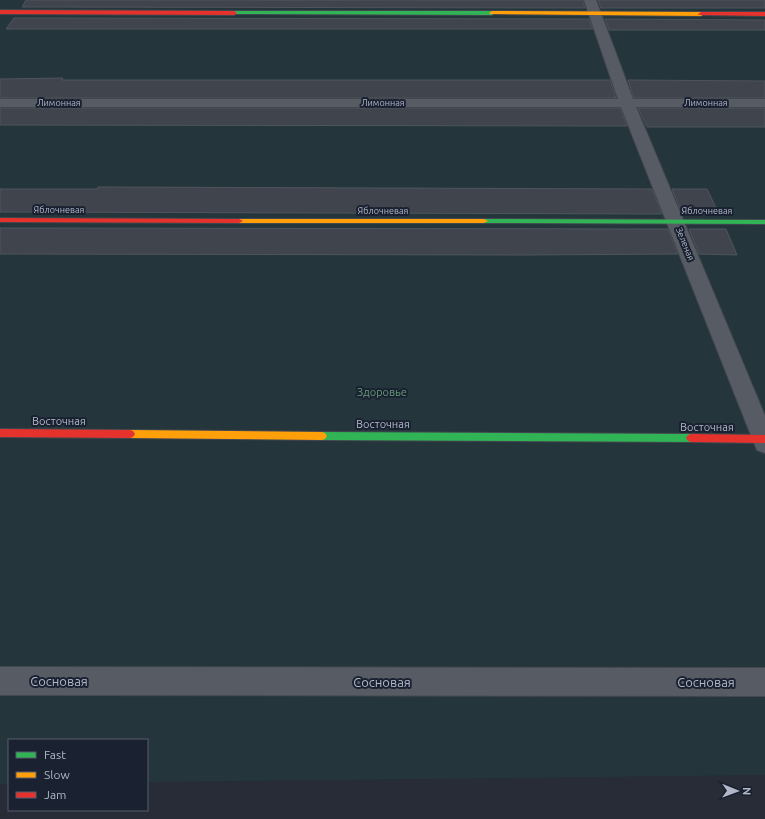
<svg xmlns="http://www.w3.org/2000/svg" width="765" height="819" font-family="Ubuntu,sans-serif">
	<rect width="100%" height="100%" fill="#272c36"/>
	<path fill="#24363c" d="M 0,0 L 765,0 L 765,775 L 147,782 L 147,740 L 9,740 L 9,784 L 0,784 Z"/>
	<path fill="#40444c" stroke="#4f545e" d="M 26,0 L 583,0 L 585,8 L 22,7 Z
		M 598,0 L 765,0 L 765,8 L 601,8 Z
		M 14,18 L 589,19 L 593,29 L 6,29 Z
		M 605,19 L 765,20 L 765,30 L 609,30 Z
		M 63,78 L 62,80 L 610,80 L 616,98 L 0,98 L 0,79 Z
		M 628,80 L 765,81 L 765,98 L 634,98 Z
		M 0,108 L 620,108 L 627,126 L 0,125 Z
		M 638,108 L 765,108 L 765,127 L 647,127 Z
		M 98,187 L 652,189 L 662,214 L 0,212 L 0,189 L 97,189 Z
		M 672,189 L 707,189 L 719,214 L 682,214 Z
		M 0,228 L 668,229 L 678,254 L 524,255 L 0,254 Z
		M 689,229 L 726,229 L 737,255 L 699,254 Z"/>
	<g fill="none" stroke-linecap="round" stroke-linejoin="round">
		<g stroke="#43474f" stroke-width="2">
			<path id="street" d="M 584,0 L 596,0 L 633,99 L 765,99 L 765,107 L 636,107 L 765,416 L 765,453 L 757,450 L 754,443 L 621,107 L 0,107 L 0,99 L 618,99 Z
				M 0,667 L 765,668 L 765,696 L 0,695 Z"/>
		</g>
		<g stroke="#43474f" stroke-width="2">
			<path id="fast" d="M 234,11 L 492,11 L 495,13 L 492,15 L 232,14 L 231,13 Z
				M 481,219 L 765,220 L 765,224 L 484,223 L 481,223 Z
				M 322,432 L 691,434 L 694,435 L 696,438 L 694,441 L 691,442 L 322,440 L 319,439 L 317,436 L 319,433 Z"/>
		</g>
		<g stroke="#43474f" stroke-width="2">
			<path id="slow" d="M 492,11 L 701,12 L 704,14 L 701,16 L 490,14 L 489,13 Z
				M 236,219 L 484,219 L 488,221 L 484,223 L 236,223 Z
				M 130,430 L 322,432 L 325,433 L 327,436 L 325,439 L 322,440 L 130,438 L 127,437 L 125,434 L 127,431 Z"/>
		</g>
		<g stroke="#43474f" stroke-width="2">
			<path id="jam" d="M 0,10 L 234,11 L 237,13 L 234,15 L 0,14 Z
				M 701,12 L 765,12 L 765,16 L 699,15 L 698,14 Z
				M 0,218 L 239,219 L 243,221 L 239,223 L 0,222 Z
				M 0,429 L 130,430 L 133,431 L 135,434 L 133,437 L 130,438 L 0,437 Z
				M 691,434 L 765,435 L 765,443 L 691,442 L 688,441 L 686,438 L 688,435 Z"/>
		</g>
		<use href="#street" fill="#575b64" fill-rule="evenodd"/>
		<use href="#fast" fill="#30b455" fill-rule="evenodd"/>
		<use href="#slow" fill="#ff9f0a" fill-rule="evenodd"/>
		<use href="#jam" fill="#e5322d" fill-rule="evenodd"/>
	</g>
	<g text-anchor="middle" stroke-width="4" stroke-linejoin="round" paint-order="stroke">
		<g font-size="9" fill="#b0b7c8" stroke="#1a2130">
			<text x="59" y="106">Лимонная</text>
			<text x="383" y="106">Лимонная</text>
			<text x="706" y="106">Лимонная</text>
			<text x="59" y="213">Яблочневая</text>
			<text x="383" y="214">Яблочневая</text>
			<text x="707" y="214">Яблочневая</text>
			<text transform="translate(685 244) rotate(68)" y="3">Зеленая</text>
		</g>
		<g font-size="11" fill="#669a77" stroke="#1a2130">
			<text x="382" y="396">Здоровье</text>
		</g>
		<g font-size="11" fill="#b0b7c8" stroke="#1a2130">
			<text x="59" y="425">Восточная</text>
			<text x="383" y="428">Восточная</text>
			<text x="707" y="431">Восточная</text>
		</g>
		<g font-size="13" fill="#b0b7c8" stroke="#1a2130">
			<text x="59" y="686">Сосновая</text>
			<text x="382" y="687">Сосновая</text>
			<text x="706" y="687">Сосновая</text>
		</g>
	</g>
	<rect x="8" y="739" width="140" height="72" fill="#1a2130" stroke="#565d6d"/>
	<rect x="16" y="752" width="20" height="6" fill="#30b455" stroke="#565d6d"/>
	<text x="44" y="759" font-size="12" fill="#b0b7c8">Fast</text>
	<rect x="16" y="772" width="20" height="6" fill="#ff9f0a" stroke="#565d6d"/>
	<text x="44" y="779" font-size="12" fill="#b0b7c8">Slow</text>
	<rect x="16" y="792" width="20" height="6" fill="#e5322d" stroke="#565d6d"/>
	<text x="44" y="799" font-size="12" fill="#b0b7c8">Jam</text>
	<g transform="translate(737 791) rotate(91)" stroke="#1a2130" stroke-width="3" paint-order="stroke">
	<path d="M0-3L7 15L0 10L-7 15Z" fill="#b0b7c8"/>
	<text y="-6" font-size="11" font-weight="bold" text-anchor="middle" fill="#b0b7c8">N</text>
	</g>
</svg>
